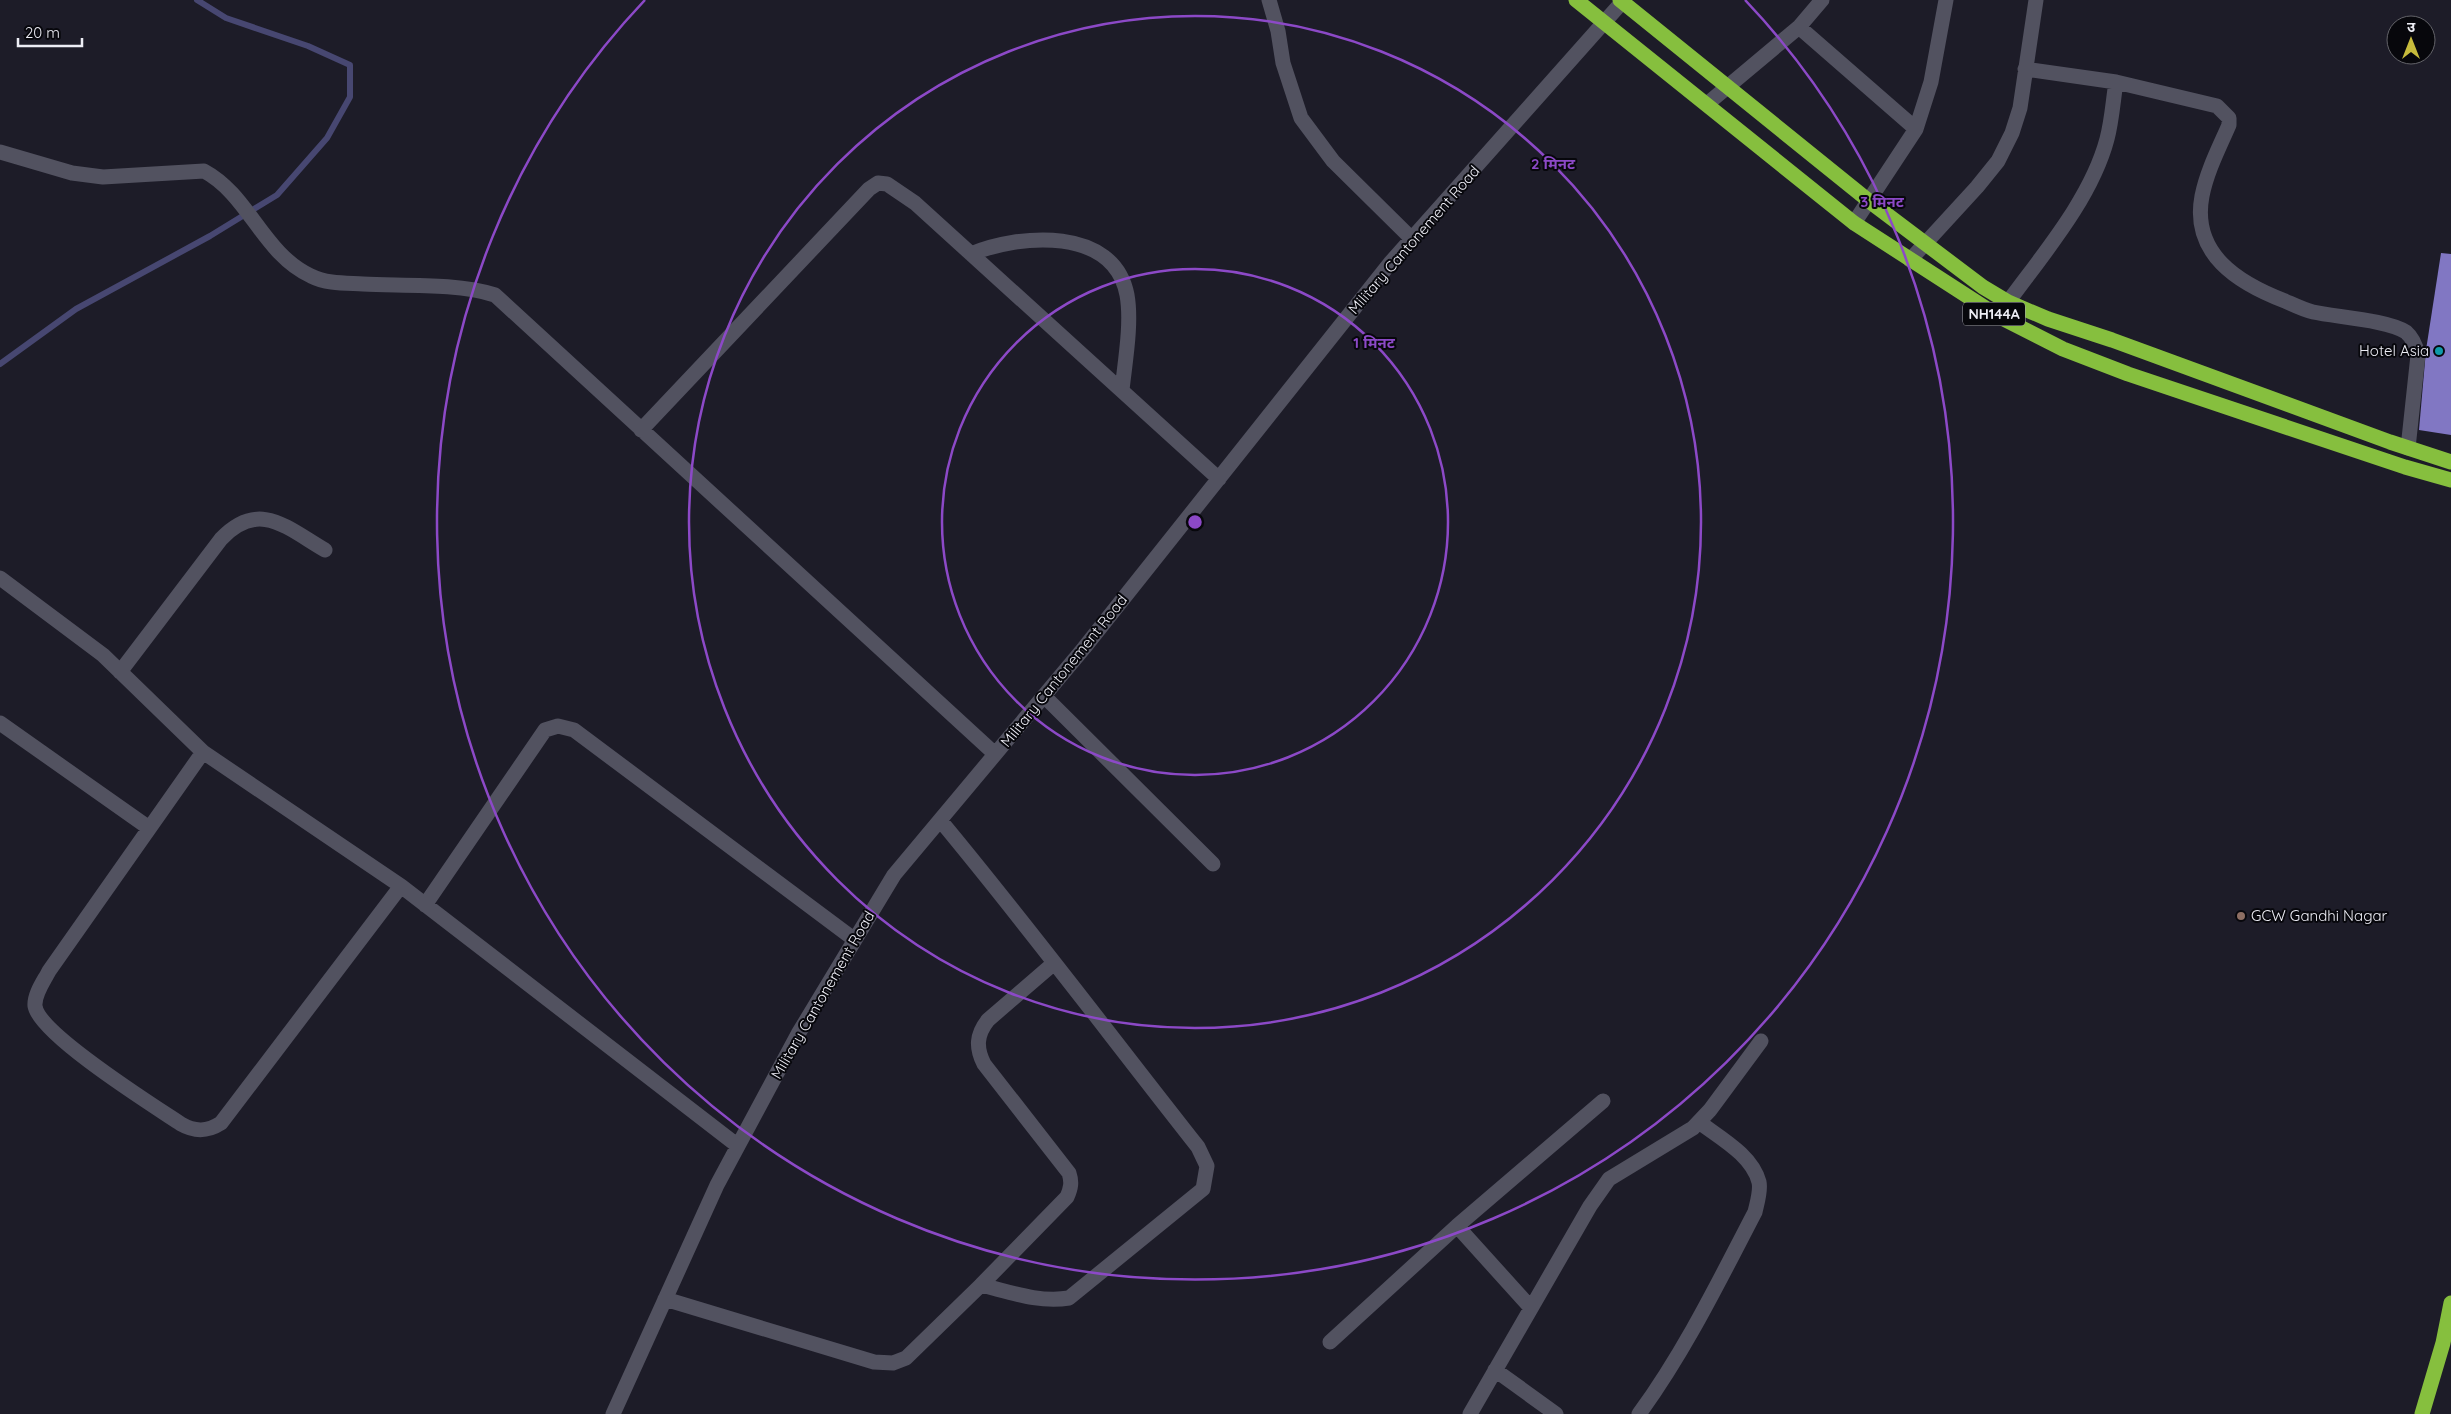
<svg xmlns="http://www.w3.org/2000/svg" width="2451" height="1414" font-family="Quicksand,'Noto Sans Devanagari',sans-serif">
	<rect width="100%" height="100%" fill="#1d1c28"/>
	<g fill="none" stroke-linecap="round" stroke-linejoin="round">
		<path stroke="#474771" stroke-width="6" d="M 0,364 L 76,309 L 210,236 L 277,195 L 327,138 L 350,97 L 350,65 L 308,46 L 226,18 L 197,0"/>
	</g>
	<path fill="#8177c3" d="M 2441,253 L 2451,254 L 2451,435 L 2419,430 L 2426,350 Z"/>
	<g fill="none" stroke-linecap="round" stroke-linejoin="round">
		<path stroke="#525260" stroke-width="15" d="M 1269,0 L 1278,31 L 1283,63 L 1301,118 L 1333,161 L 1412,239
			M 1799,27 L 1916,129
			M 2116,82 L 2217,106 L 2229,118 L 2229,125 C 2219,148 2207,171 2202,196 C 2191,254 2238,283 2285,301 C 2294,305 2304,310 2313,312 C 2336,317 2388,320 2406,332 C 2413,338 2416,346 2418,355 L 2408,448
			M 1707,104 L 1799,27 L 1822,0
			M 0,152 L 72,173 L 103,177 L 204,171 C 249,195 263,254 311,276 C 327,284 346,283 363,284 C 402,286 458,283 495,295 L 995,754
			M 1854,223 L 1916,129 L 1931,82 L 1946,0
			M 971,254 C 1019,234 1114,226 1127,295 C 1132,323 1125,362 1122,390
			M 1910,260 L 1977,187 L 1998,161 L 2012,133 L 2020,108 L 2036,0
			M 1998,316 C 2036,262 2090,203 2107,139 C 2112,120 2113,101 2116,82 L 2025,69
			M 641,430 L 869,189 L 878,183 L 887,184 L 915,203 L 1219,479
			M 0,578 L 103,655 L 203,752 L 49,971 C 44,981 34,994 35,1006 C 39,1034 154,1106 181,1124 C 195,1132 207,1132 221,1123 L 401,886
			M 120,672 L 221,539 C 259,499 287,528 325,550
			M 1044,696 L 1213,864
			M 0,723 L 149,828
			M 203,752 L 401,886 L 738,1146
			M 940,820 C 1029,927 1112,1038 1198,1147 L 1207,1166 L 1203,1189 L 1069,1298 C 1039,1303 1010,1292 981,1285
			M 425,905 L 545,730 L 558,726 L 574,730 L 855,940
			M 1457,1226 L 1531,1308
			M 665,1299 L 874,1362 L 893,1363 L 906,1358 L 981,1285 L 1067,1197 C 1071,1188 1072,1182 1069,1173 L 984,1064 C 976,1048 976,1035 988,1020 L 1053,964
			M 1330,1342 L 1457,1226 L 1603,1101
			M 1495,1370 L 1556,1414
			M 613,1414 L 717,1185 L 798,1034 L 894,875 L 1084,648 L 1391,262 L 1624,0
			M 1470,1414 L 1590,1206 L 1609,1179 L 1693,1128 L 1710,1110 L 1761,1041
			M 1639,1414 C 1685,1351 1719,1281 1755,1212 C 1757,1203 1761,1191 1759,1182 C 1752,1155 1720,1138 1699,1122"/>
		<path stroke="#86bf3e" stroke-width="15" d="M 1576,0 L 1854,223 L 1998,316 L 2063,349 L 2128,374 L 2405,467 L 2451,480
			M 1620,0 L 1869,201 L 1983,287 L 2008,302 L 2048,319 L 2112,340 L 2390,442 L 2451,462
			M 2422,1414 L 2443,1343 L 2451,1303"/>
	</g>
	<g fill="none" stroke="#8c49c7" stroke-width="2.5">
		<circle cx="1195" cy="522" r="253"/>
		<circle cx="1195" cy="522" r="506"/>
		<path d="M1745 0A758 758 0 1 1 645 0"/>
	</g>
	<circle fill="#0f9aa8" stroke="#07070c" stroke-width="2" cx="2439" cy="351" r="5"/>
	<circle fill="#8d6e63" stroke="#07070c" stroke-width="2" cx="2241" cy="916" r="5"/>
	<g text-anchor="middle" stroke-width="4" stroke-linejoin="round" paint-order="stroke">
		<rect fill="#07070c" stroke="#a8a8af" stroke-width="1" x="1963" y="302.5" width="62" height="23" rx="4"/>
		<g font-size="14" font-weight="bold" fill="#ededf5">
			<text x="1994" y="319">NH144A</text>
		</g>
		<g font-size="15" fill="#ededf5" stroke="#07070c">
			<text transform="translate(1414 240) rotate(-49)" y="5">Military Cantonement Road</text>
			<text transform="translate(1064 671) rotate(-51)" y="5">Military Cantonement Road</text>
			<text transform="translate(823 995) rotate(-60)" y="5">Military Cantonement Road</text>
		</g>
		<g font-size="15" fill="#ededf5" stroke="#07070c" text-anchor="end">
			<text x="2429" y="356">Hotel Asia</text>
			<text x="2251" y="921" text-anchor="start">GCW Gandhi Nagar</text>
		</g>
	</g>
	<circle cx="1195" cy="522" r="8" fill="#8c49c7" stroke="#07070c" stroke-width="2.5"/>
	<g font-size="15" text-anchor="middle" font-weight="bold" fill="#8c49c7" stroke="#07070c" stroke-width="4" stroke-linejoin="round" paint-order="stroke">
		<text x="1553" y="169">2 मिनट</text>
		<text x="1882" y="207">3 मिनट</text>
		<text x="1374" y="348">1 मिनट</text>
	</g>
	<g transform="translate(2411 40)"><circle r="24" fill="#07070c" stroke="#636369"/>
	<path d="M0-4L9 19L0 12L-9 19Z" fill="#c7bb3c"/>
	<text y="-8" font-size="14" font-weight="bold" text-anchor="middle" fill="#ededf5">उ</text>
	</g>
	<path d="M18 38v8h64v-8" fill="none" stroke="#ededf5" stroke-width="2.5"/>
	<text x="25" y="38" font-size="15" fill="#ededf5" stroke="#07070c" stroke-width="4" paint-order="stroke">20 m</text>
</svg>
